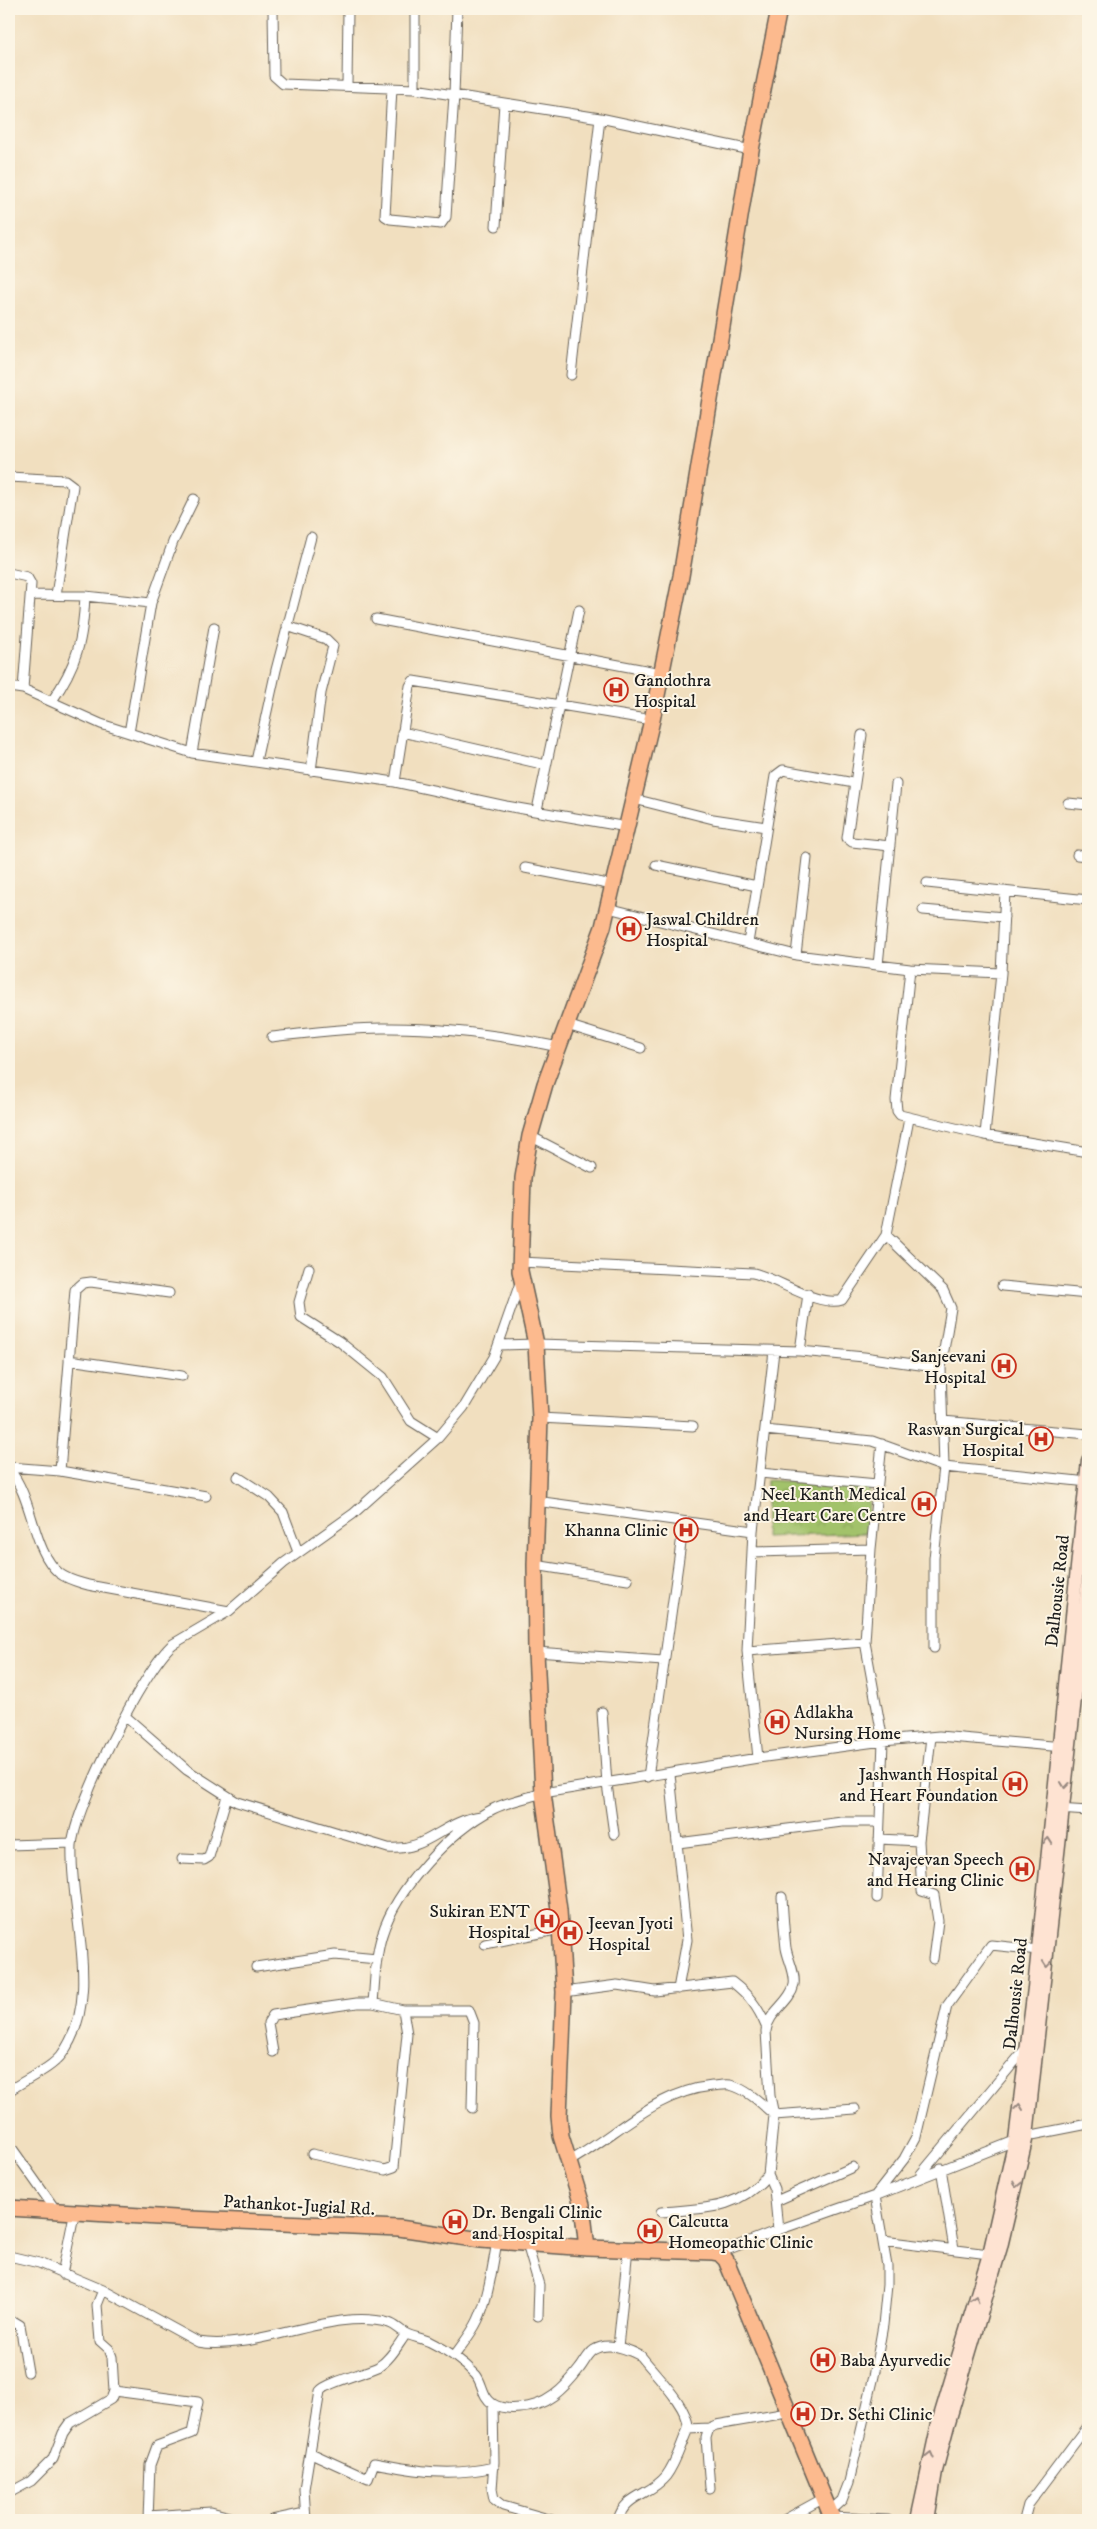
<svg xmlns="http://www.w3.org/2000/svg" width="1097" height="2529" font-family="'IM FELL DW Pica',serif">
	<defs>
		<pattern id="park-crowns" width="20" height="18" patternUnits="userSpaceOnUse" patternTransform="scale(1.25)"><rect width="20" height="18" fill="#a2c26a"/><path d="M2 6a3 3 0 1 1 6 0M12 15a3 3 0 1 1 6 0" fill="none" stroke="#8ba65b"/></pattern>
	</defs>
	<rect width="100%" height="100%" fill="#fcf5e5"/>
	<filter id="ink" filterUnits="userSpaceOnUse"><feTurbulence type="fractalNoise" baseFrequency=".02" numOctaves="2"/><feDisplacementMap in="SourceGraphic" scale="10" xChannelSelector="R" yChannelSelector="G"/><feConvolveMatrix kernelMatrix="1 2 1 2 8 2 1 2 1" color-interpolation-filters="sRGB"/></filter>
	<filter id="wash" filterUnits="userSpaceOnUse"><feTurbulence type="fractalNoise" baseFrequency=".0096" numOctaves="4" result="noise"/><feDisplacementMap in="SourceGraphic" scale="20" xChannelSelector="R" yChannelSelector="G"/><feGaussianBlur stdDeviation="1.12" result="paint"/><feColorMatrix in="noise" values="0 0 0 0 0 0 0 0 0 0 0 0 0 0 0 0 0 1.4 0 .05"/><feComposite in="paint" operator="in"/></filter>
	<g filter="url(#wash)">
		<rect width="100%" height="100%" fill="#f1dfbf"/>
		<path fill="url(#park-crowns)" stroke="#5f6f43" d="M 767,1480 L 870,1487 L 867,1533 L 765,1537 Z"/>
	</g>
	<g filter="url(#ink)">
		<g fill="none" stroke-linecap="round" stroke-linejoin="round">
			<g stroke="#676055" stroke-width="11">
				<path id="street" d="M 273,9 L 274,76 L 283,84 L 415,89 L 600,118 L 751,150
					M 347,85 L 348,9
					M 392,88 L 385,216 L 390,219 L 441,224 L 446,217 L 454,95 L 457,9
					M 415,89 L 415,9
					M 496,226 L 504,103
					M 571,375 L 600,118
					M 9,477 L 65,480 L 73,486 L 56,595
					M 9,573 L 27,577 L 31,584 L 23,689
					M 32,595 L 85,596 L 151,603
					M 376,619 L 661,673
					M 287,626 L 326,639 L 333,646 L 321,693 L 311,771
					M 9,687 L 23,689 L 101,724 L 192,753 L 395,782 L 506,806 L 627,827
					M 52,701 C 77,665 83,640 85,596
					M 402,732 L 546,765
					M 129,733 L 151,603 L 173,542 L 194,499
					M 862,735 L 847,838 L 852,842 L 890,846
					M 192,753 L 214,627
					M 256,761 L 276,670 L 311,537
					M 395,782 L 410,686 L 413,681 L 652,720
					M 634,799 L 713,819 L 766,827
					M 1068,803 L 1088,805
					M 537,810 L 579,610
					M 1077,855 L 1088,856
					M 656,865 L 757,886
					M 525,868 L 613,885
					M 927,883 L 1088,900
					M 608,908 L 796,955 L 910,969 L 1001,973
					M 923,910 L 1004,917
					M 748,943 L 775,776 L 783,770 L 854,783
					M 796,955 L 807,858
					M 878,965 L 896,784
					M 910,969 L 896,1100 L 897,1111 L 900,1115 L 985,1135 L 1088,1152
					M 567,1025 L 641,1048
					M 272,1037 C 308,1033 345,1028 382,1028 C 441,1027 501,1035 559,1047
					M 985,1135 L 1001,973 L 1005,891
					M 530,1136 L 592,1168
					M 886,1235 L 943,1290 L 951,1308 L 941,1368 L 944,1467 L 934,1558 L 934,1648
					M 520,1262 L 753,1273 C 777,1278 819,1308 842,1300 L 886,1235 L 909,1119
					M 309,1268 L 299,1302 L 301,1317 L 340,1342 L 383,1377 L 411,1421 L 438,1438
					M 1002,1286 L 1088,1294
					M 499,1345 L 536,1344 L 800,1351 L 864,1357 L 941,1368
					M 800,1351 L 808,1294
					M 69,1360 L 182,1376
					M 540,1418 L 693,1426
					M 943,1421 L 1088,1434
					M 765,1430 L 872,1441 L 944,1467 L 1088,1482
					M 9,1467 L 60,1471 L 206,1496
					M 9,1469 C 34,1499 32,1550 59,1573 C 68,1580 78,1582 88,1585 L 229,1611
					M 60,1471 L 75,1290 L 83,1283 L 91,1282 L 169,1293
					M 760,1473 L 877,1484
					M 238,1477 L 269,1497 L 283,1512 L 298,1552
					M 536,1501 L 753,1531
					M 752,1552 L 871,1549
					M 535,1565 L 628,1580
					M 865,1642 L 883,1741 L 877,1898
					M 747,1651 L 865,1642 L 871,1549 L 882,1444
					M 536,1652 L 663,1661
					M 602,1712 L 607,1784 L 614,1834
					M 125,1716 L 187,1770 L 237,1802 L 388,1848 C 427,1852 443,1821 481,1816
					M 931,1737 L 919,1841 L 922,1891 L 934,1895 L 938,1921 L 933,1959
					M 758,1758 L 747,1651 L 753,1531 L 774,1351
					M 670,1774 L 687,1940 L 678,1989
					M 648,1777 L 684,1522
					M 1058,1809 L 1088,1811
					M 879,1839 L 919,1841
					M 678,1843 L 842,1822 L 880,1822
					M 9,1845 L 72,1843
					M 182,1859 L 204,1860 L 209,1857 L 227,1796
					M 485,1944 L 561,1929
					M 256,1967 L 335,1955 L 377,1959
					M 564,1992 L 617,1985 L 655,1991 L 732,1982 C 749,1995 758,2007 766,2026
					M 373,2003 C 375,1981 375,1957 382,1935 C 396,1889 450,1831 493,1809 C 509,1801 527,1798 543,1793 L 758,1758 L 883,1741 L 939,1736 L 1063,1747
					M 273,2052 L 268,2023 L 273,2015 L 357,2003 L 373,2003 L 403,2010 L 469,2010 L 474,2023 L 472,2108
					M 9,2091 C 25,2079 50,2070 62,2054 C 104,1996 69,1911 72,1846 C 74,1808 144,1668 173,1644 L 229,1611 L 284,1563 L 353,1514 L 438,1438 L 464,1407 L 494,1357 L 520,1283
					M 9,2144 L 55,2209
					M 312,2154 L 385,2170 L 394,2167 L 407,2034 L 403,2010
					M 568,2162 C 616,2136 654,2092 712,2086 C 717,2086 725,2084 730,2085 C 747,2089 762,2104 774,2115 L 855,2109
					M 941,2168 L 954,2249
					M 921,2174 L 1026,2048
					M 776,2201 L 853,2167
					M 661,2212 C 705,2208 736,2211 768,2175
					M 778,2230 L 774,2189 L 768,2175 L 774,2115 L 770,2096 L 766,2031 C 768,2012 790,2003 794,1985 C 796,1973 788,1960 786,1948 C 784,1931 783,1914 782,1897
					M 883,2241 L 989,2254
					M 527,2244 L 539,2285 L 538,2316
					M 719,2253 L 778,2230 L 875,2196 L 1027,2136 L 1088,2124
					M 9,2256 L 39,2263 L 103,2290 L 97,2305 L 100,2341 L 109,2349 L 112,2357 L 114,2391 L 111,2399 L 70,2423 L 63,2433 L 53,2459 L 31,2481 L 9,2493
					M 62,2274 L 75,2210
					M 103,2290 L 198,2342 C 258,2352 332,2307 389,2323 C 396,2325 399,2330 405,2333 C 412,2337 422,2338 430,2342 C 447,2350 463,2361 476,2375 C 483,2384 482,2397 493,2404 C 500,2408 511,2409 519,2408 C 546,2407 564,2389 580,2368 C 584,2363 588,2354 594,2350 C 608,2341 628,2349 641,2356 C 654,2373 690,2408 688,2429 C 681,2444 676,2463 666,2476 C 650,2496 625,2494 618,2520
					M 9,2324 L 15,2322 L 20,2325 L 28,2372
					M 618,2347 L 628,2248
					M 454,2356 C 462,2345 472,2333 478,2320 C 489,2296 492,2268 497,2242
					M 114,2391 L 198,2402 L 192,2433 L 157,2446 L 150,2465 L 148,2520
					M 493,2404 L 494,2462 L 492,2489 L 494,2499 L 503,2506 L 552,2520
					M 688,2429 L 709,2428
					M 311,2453 L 368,2479 L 374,2463 C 416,2471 451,2477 494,2467
					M 710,2488 L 706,2438 L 709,2428 L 716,2425 L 787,2413
					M 830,2511 L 842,2500 L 849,2482 L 874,2376 L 883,2325 L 887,2285 L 887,2266 L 875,2196 L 904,2159 L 916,2137 L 947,2006 L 991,1945 L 1038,1950
					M 148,2516 L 211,2512 L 242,2520
					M 832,2517 L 888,2520
					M 272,2520 L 305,2513
					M 306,2520 L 304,2489 L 320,2391 C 326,2383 365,2373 378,2367 C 390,2360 398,2345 406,2334
					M 784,2520 L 824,2498
					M 1024,2520 L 1028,2505 L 1088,2425"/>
			</g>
			<g stroke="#676055" stroke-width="15">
				<path id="secondary" d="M 917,2520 L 938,2423 L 989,2254 L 1015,2140 L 1034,1988 L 1088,1460
					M 928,2520 L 936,2471 L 948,2425 L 1001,2247 L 1027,2136 L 1088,1580"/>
			</g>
			<g stroke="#676055" stroke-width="18">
				<path id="primary" d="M 779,9 L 751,150 L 681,576 L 652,720 L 603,927 L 545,1084 L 530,1136 L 523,1178 L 520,1271 L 536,1344 L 540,1418 L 535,1565 L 536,1652 L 543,1793 L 559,1910 L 564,1992 L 559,2116 L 561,2136 L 582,2205 L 587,2248 L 713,2252 L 719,2253 L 726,2260 L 833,2520
					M 9,2208 L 191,2219 L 399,2228 L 481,2240 L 587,2248"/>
			</g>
			<use href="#street" stroke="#fff" stroke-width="9"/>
			<use href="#secondary" stroke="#fee3d2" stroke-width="12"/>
			<use href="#primary" stroke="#fcba8e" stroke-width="15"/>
		</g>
		<defs><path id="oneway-chevron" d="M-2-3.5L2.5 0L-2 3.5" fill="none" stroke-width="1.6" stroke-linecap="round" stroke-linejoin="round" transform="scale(1.25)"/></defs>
		<g stroke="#988980">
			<use href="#oneway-chevron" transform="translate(1065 1785) rotate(96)"/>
			<use href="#oneway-chevron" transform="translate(1048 1841) rotate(-85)"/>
			<use href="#oneway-chevron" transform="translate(1047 1964) rotate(95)"/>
			<use href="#oneway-chevron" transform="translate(1019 2107) rotate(-83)"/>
			<use href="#oneway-chevron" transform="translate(1017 2184) rotate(102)"/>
			<use href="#oneway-chevron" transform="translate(975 2299) rotate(-73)"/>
			<use href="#oneway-chevron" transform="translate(930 2455) rotate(-76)"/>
		</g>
	</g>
	<defs>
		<g id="hospital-ring" transform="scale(1.25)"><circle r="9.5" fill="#fcf5e5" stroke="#c8321e" stroke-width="1.5"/><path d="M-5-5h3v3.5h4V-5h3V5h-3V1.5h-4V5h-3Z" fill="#c8321e"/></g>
	</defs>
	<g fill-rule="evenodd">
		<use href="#hospital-ring" x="616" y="690"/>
		<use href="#hospital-ring" x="629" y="929"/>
		<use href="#hospital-ring" x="1004" y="1366"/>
		<use href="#hospital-ring" x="1041" y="1439"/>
		<use href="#hospital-ring" x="924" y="1504"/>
		<use href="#hospital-ring" x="686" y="1530"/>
		<use href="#hospital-ring" x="777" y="1722"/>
		<use href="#hospital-ring" x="1015" y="1784"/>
		<use href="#hospital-ring" x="1022" y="1869"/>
		<use href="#hospital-ring" x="547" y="1921"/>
		<use href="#hospital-ring" x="570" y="1933"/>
		<use href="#hospital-ring" x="455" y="2222"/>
		<use href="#hospital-ring" x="650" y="2231"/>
		<use href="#hospital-ring" x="823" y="2360"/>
		<use href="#hospital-ring" x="803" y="2414"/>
	</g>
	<g text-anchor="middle" stroke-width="4" stroke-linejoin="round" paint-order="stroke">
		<g font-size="18" fill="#1c1c1c" stroke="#fcf5e5" text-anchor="start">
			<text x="634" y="686">Gandothra<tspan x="634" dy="21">Hospital</tspan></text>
			<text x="646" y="925">Jaswal Children<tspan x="646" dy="21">Hospital</tspan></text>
			<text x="986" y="1362" text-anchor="end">Sanjeevani<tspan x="986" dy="21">Hospital</tspan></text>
			<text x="1024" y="1435" text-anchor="end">Raswan Surgical<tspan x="1024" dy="21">Hospital</tspan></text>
			<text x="906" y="1500" text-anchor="end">Neel Kanth Medical<tspan x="906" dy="21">and Heart Care Centre</tspan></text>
			<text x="668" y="1536" text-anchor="end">Khanna Clinic</text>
			<text x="794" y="1718">Adlakha<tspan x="794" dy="21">Nursing Home</tspan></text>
			<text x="998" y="1780" text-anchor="end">Jashwanth Hospital<tspan x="998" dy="21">and Heart Foundation</tspan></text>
			<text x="1004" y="1865" text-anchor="end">Navajeevan Speech<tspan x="1004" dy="21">and Hearing Clinic</tspan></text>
			<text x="530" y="1917" text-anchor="end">Sukiran ENT<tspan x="530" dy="21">Hospital</tspan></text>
			<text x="588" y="1929">Jeevan Jyoti<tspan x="588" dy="21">Hospital</tspan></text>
			<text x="472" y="2218">Dr. Bengali Clinic<tspan x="472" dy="21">and Hospital</tspan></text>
			<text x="668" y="2227">Calcutta<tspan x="668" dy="21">Homeopathic Clinic</tspan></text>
			<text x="840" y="2366">Baba Ayurvedic</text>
			<text x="820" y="2420">Dr. Sethi Clinic</text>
		</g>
		<g font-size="18" fill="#1c1c1c" stroke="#fcf5e5">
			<text transform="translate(1057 1591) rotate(-84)" y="6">Dalhousie Road</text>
			<text transform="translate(1015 1994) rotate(-84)" y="6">Dalhousie Road</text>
			<text transform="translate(299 2205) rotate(3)" y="6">Pathankot-Jugial Rd.</text>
		</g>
	</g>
	<rect width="1097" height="2529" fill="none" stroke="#fcf5e5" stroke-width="30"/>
</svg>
